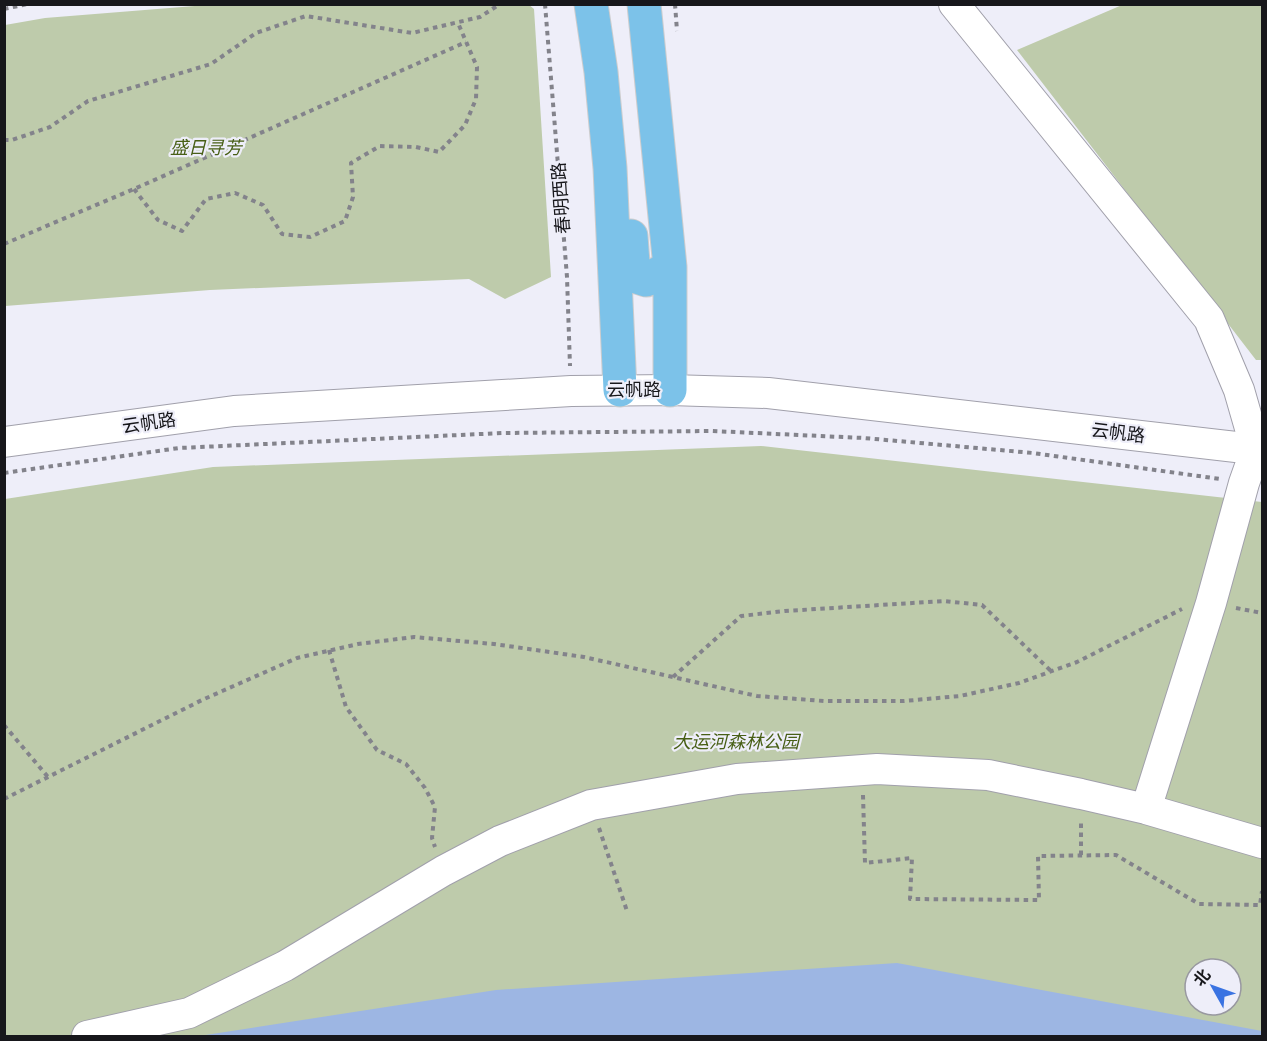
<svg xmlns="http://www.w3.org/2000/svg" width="1267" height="1041" font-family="Merriweather,'Noto Sans SC',serif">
	<rect width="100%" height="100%" fill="#eeeef9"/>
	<path fill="#becbab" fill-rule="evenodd" d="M 207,5 L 528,4 L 534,9 L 551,277 L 505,299 L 469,279 L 210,290 L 5,306 L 5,25 L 45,18 Z
		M 1122,5 L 1262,5 L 1262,360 L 1256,360 L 1017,50 Z
		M 761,446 L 1262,502 L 1262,1036 L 5,1036 L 5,499 L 213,467 ZM 1195,969 L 1231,969 L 1231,1005 L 1195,1005 Z"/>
	<path fill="#9db6e3" d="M 897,963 L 1262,1031 L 1262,1036 L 199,1036 L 496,990 Z"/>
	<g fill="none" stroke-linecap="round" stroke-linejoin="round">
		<g stroke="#a1a0ab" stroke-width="32">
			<path id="minor" d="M 954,4 L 1209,319 L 1239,390 L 1256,449 L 1244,483 L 1211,603 L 1146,809
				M 4,442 L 234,411 L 571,391 L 670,390 L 768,393 L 1262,450
				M 87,1036 L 189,1013 L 285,966 L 443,871 L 500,841 L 591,805 L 737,779 L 877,769 L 988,775 L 1081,794 L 1146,809 L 1262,843"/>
		</g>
		<g stroke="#cccccd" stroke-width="35">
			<path id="major" d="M 591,4 L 601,72 L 610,168 L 620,390
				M 644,4 L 670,267 L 670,390
				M 631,236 L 634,276 L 646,280 L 670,267"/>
		</g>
		<path stroke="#83838b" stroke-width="4" stroke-dasharray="4.5 4.5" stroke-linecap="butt" d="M 545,4 L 567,277 L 570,366
			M 675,4 L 677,31
			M 4,9 L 28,4
			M 4,140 L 12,140 L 50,127 L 88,101 L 211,64 L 256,33 L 306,16 L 412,33 L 480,17 L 500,4
			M 134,189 L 158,220 L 182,231 L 206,199 L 235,193 L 263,205 L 282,234 L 310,237 L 345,221 L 353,197 L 351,163 L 380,146 L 416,147 L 439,152 L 465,125 L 476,99 L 477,67 L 458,23
			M 4,244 L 134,189 L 466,42
			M 4,473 L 179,448 L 503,433 L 712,431 L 864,438 L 1033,453 L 1220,479
			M 1236,608 L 1262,613
			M 329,650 L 346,707 L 377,750 L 406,764 L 425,788 L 435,807 L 432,838 L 435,847
			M 673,677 L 741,616 L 785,611 L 944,601 L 982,605 L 1051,671
			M 4,725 L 48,777
			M 863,795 L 865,863 L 912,858 L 910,899 L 1039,900 L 1038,856 L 1116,855 L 1199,904 L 1260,905 L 1262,891
			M 4,799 L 202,700 L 297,658 L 358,644 L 414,637 L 494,644 L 584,657 L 757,696 L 824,701 L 904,701 L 960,696 L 1019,683 L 1077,662 L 1182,609
			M 599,828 L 627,911
			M 1081,855 L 1081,820"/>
		<use href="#minor" stroke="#fff" stroke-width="30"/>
		<use href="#major" stroke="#7cc2e9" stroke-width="33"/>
	</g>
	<g text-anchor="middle" stroke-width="4.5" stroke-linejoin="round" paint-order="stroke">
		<g font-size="18" font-style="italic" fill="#485f16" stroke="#eeeef9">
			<text x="206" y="154">盛日寻芳</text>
			<text x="736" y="748">大运河森林公园</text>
		</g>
		<g font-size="18" fill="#17171b" stroke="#eeeef9">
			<text transform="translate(561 198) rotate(-94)" y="6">春明西路</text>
			<text x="634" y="396">云帆路</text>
			<text transform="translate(149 423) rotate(-8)" y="6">云帆路</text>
			<text transform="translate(1118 433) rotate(7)" y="6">云帆路</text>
		</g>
	</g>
	<rect width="1267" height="1041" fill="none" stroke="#17171b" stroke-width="12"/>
	<g transform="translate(1213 987) rotate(310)"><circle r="28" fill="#eeeef9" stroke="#9898a0" stroke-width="1.5"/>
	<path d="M0-4.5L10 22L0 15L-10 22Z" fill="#3a73e2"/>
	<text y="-9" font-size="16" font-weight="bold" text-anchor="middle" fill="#17171b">北</text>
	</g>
</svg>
